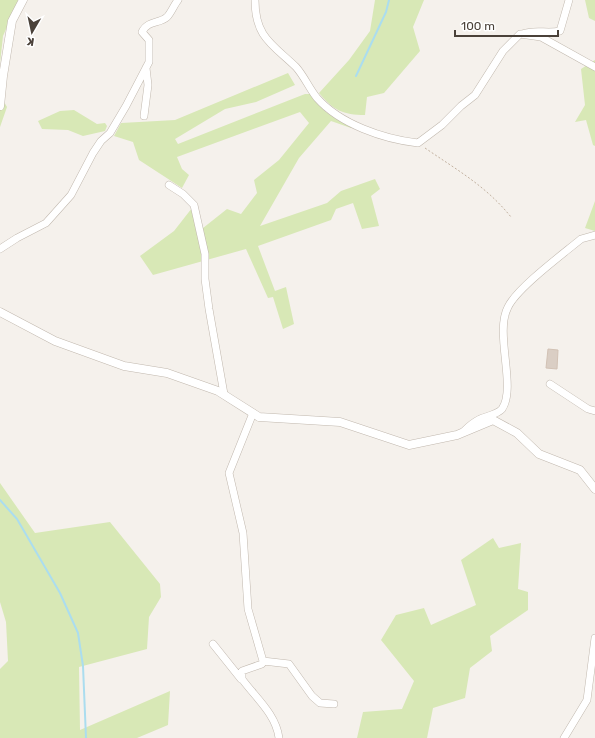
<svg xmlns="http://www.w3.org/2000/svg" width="595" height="738" font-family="Rubik,sans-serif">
	<rect width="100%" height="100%" fill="#f5f1ec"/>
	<path fill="#d8e8b6" d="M 0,0 L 19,0 L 3,36 L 0,63 Z
		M 375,0 L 424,0 L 413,27 L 420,51 L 384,93 L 367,97 L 365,115 C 343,115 333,110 319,93 L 349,60 L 370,31 Z
		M 585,0 L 595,0 L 595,21 L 589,18 Z
		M 595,60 L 595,146 L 593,145 L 586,120 L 575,122 L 585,105 L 581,69 Z
		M 288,73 L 295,85 L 256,102 L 225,109 L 175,139 L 178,144 L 305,94 L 311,94 L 326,112 L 353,126 L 351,128 L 331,121 L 299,158 L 260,226 L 327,203 L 341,191 L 375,179 L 380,189 L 371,196 L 379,226 L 362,229 L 353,203 L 336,209 L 331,220 L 258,246 L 275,291 L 286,287 L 294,324 L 283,329 L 273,297 L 268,298 L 246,249 L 153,275 L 140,256 L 174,231 L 192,208 L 198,232 L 227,209 L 241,214 L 257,193 L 254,180 L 279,160 L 309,123 L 300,112 L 177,157 L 182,169 L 189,175 L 182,188 L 139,160 L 133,142 L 114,136 L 121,123 L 175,120 Z
		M 0,95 L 7,107 L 0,127 Z
		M 74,110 L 97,124 L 105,123 L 107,126 L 105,131 L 83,136 L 68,130 L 42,129 L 38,121 L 60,111 Z
		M 595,201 L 595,231 L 585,228 Z
		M 0,483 L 35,533 L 110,522 L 160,584 L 161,597 L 149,617 L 147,649 L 79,667 L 80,730 L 170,691 L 168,725 L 137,738 L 0,738 L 0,669 L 8,661 L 6,622 L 0,602 Z
		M 493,538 L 499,548 L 521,543 L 518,589 L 528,592 L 528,610 L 490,636 L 492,651 L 470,668 L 465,698 L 433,708 L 427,738 L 357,738 L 363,712 L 402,709 L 414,681 L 381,640 L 396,615 L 424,608 L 431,625 L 476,605 L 461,560 Z"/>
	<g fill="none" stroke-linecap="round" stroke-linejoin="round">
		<path stroke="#abddef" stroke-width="2" d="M 356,76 L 386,12 L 389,0
			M 0,500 L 17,519 L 60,593 L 78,633 L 83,666 L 86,738"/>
	</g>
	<path fill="#dacec4" stroke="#d2c2b5" d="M 548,349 L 558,350 L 557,369 L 546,368 Z"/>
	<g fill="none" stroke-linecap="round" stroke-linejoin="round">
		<g stroke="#c1b8ae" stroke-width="8">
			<path id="minor" d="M 255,0 C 255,37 272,44 296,67 C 304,76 309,88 317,98 C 340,124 383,139 418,143 L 442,125 L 461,106 L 475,95 L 503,51 L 520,34 L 541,37 L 595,67
				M 522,34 C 535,29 547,34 560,31 L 569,0
				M 144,116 L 148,85 L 146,68
				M 169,185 L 183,194 L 194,205 L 205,254 L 205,279 L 209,309 L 224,394
				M 0,249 L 17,238 L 46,223 L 71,195 L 93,153 L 101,141 L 110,133 L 126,106 L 149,62 L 149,40 L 142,32 C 148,20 159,24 167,17 C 171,13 174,5 178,0
				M 550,384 L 588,409 L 595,411
				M 253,413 L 229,473 L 243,533 L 248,609 L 263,661 L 262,664 L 242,671 L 242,679 C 255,697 276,714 279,738
				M 464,431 C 469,426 474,422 480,419 C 487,416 498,414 502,409 C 517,387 494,333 508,307 C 517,288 563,254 581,239 L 595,235
				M 213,644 L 241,679
				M 263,661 L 289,664 L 312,696 L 320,703 L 334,704
				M 564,738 L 587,700 L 595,638"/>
		</g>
		<g stroke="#c1b8ae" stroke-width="9">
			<path id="tertiary" d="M 0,106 L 3,76 L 12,21 L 23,0
				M 0,312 L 55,341 L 124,366 L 167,373 L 218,391 L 259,417 L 340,422 L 409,445 L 457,435 L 493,420 L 517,433 L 539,454 L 580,470 L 595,489"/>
		</g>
		<path stroke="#c2b1a0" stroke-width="1" stroke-dasharray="2 2" stroke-linecap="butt" d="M 425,148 C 457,170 486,186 511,217"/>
		<use href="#minor" stroke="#fff" stroke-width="7"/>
		<use href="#tertiary" stroke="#fff" stroke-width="8"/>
	</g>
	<g transform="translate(32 32) rotate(189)" stroke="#ffffff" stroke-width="3" paint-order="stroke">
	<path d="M0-3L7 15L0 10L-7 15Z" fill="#4a4139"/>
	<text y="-6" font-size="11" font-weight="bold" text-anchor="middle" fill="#4a4139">K</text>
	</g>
	<path d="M455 30v6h103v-6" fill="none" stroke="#4a4139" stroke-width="2"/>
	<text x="461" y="30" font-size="12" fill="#4a4139" stroke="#ffffff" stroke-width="3" paint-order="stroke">100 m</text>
</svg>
